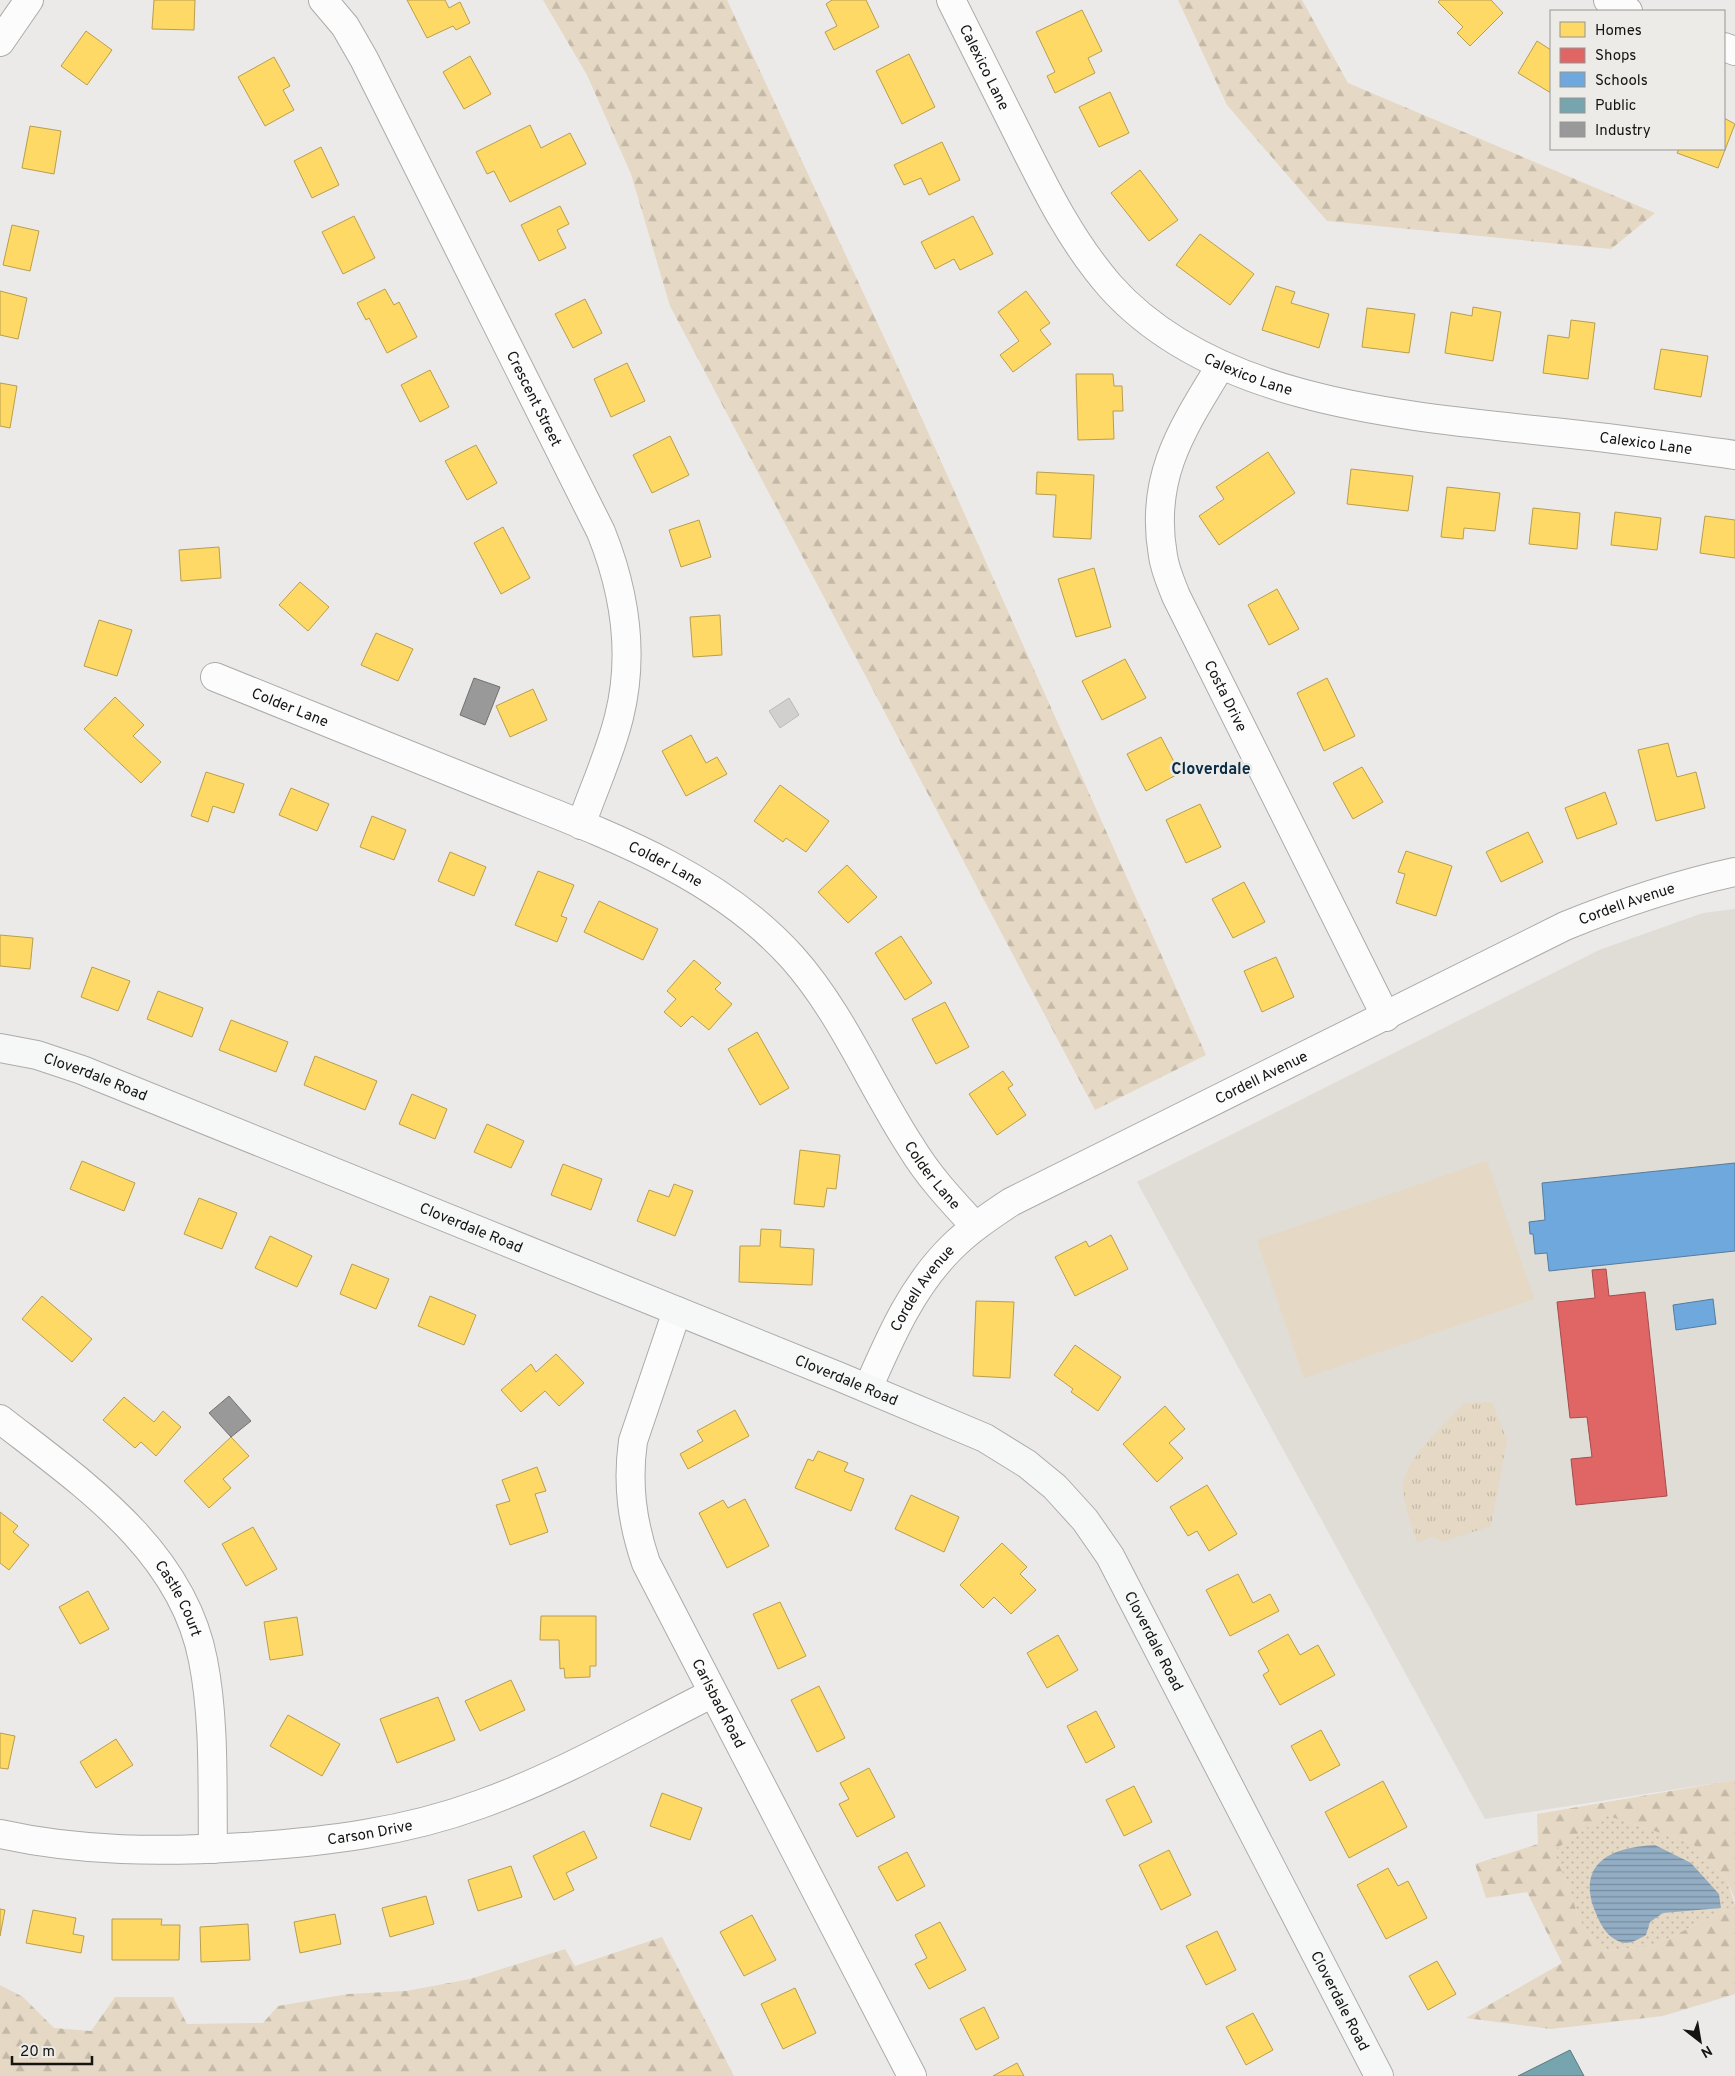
<svg xmlns="http://www.w3.org/2000/svg" width="1735" height="2076" font-family="Overpass,sans-serif">
	<defs>
		<pattern id="grass-dots" width="8" height="8" patternUnits="userSpaceOnUse" patternTransform="scale(1.25)"><rect width="8" height="8" fill="#e5d8c4"/><path d="M2 2h.1M6 6h.1" fill="none" stroke="#c4b8a7" stroke-width="1.8" stroke-linecap="round"/></pattern>
		<pattern id="forest-firs" width="22" height="20" patternUnits="userSpaceOnUse" patternTransform="scale(1.25)"><rect width="22" height="20" fill="#e5d8c4"/><path d="M5 1l3.5 6h-7zM16 11l3.5 6h-7z" fill="#c4b8a7"/></pattern>
		<pattern id="park-tufts" width="24" height="20" patternUnits="userSpaceOnUse" patternTransform="scale(1.25)"><rect width="24" height="20" fill="#e5d8c4"/><path d="M3 7l-1-3M5 7V3M7 7l1-3M15 17l-1-3M17 17v-4M19 17l1-3" fill="none" stroke="#c4b8a7"/></pattern>
		<pattern id="water-rules" width="6" height="5" patternUnits="userSpaceOnUse" patternTransform="scale(1.25)"><rect width="6" height="5" fill="#93aec4"/><path d="M0 2.5h6" fill="none" stroke="#778c9e"/></pattern>
	</defs>
	<rect width="100%" height="100%" fill="#eceae8"/>
	<path fill="#e0dcd6" d="M 1735,909 L 1735,1780 L 1485,1819 L 1137,1182 L 1599,950 L 1703,913 Z"/>
	<path fill="url(#grass-dots)" d="M 1605,1815 L 1692,1843 L 1727,1880 L 1735,1905 L 1655,1945 L 1601,1951 L 1579,1919 L 1569,1888 L 1553,1851 Z"/>
	<path fill="url(#forest-firs)" d="M 543,0 L 727,0 L 923,421 L 1206,1055 L 1095,1110 L 670,306 L 631,174 L 587,75 Z
		M 1178,0 L 1302,0 L 1348,83 L 1655,213 L 1611,249 L 1327,221 L 1227,105 Z
		M 1735,1780 L 1735,1900 L 1727,1880 L 1692,1843 L 1605,1815 L 1553,1851 L 1569,1888 L 1579,1919 L 1601,1951 L 1655,1945 L 1735,1905 L 1735,1994 L 1663,2016 L 1551,2029 L 1466,2018 L 1562,1963 L 1527,1892 L 1486,1898 L 1475,1864 L 1538,1844 L 1537,1814 Z
		M 662,1937 L 734,2076 L 0,2076 L 0,1985 L 23,1997 L 54,2028 L 91,2031 L 115,1997 L 173,1997 L 187,2024 L 263,2023 L 278,2006 L 348,1994 L 406,1991 L 470,1979 L 565,1949 L 575,1966 Z"/>
	<path fill="url(#park-tufts)" d="M 1492,1402 L 1507,1440 L 1491,1526 L 1442,1542 L 1433,1536 L 1417,1543 C 1412,1526 1405,1507 1403,1490 C 1399,1464 1447,1422 1464,1403 Z"/>
	<path fill="#e5d8c4" d="M 1487,1161 L 1534,1299 L 1304,1378 L 1257,1240 Z"/>
	<path fill="url(#water-rules)" d="M 1655,1845 L 1691,1863 L 1719,1894 L 1721,1908 L 1663,1913 L 1650,1922 L 1646,1935 C 1637,1940 1628,1946 1618,1941 C 1605,1935 1600,1923 1595,1911 C 1576,1862 1613,1847 1655,1845 Z"/>
	<path fill="#ffd966" stroke="#b89e4d" d="M 154,0 L 195,0 L 194,30 L 152,29 Z
		M 407,0 L 445,0 L 449,8 L 460,2 L 470,23 L 456,30 L 453,26 L 427,38 Z
		M 832,0 L 866,0 L 879,27 L 834,50 L 825,32 L 837,26 L 826,4 Z
		M 1440,0 L 1491,0 L 1503,13 L 1470,46 L 1457,33 L 1463,27 L 1438,2 Z
		M 1082,10 L 1102,51 L 1088,58 L 1095,73 L 1055,93 L 1047,76 L 1055,72 L 1036,32 Z
		M 86,31 L 112,50 L 87,85 L 61,66 Z
		M 1537,41 L 1551,50 L 1551,93 L 1518,73 Z
		M 909,54 L 935,107 L 902,124 L 876,71 Z
		M 470,56 L 491,94 L 464,109 L 443,72 Z
		M 274,57 L 290,86 L 283,90 L 294,110 L 265,126 L 238,77 Z
		M 1110,92 L 1129,133 L 1099,147 L 1079,107 Z
		M 1724,118 L 1735,124 L 1718,168 L 1677,153 L 1679,149 L 1724,149 Z
		M 530,125 L 541,148 L 570,133 L 586,164 L 510,202 L 494,171 L 487,174 L 476,152 Z
		M 30,126 L 61,131 L 54,174 L 22,168 Z
		M 942,142 L 960,180 L 929,195 L 921,178 L 904,185 L 894,165 Z
		M 321,147 L 339,185 L 312,198 L 294,161 Z
		M 1140,170 L 1178,220 L 1149,241 L 1111,193 Z
		M 560,206 L 569,224 L 557,230 L 566,248 L 539,261 L 521,225 Z
		M 354,216 L 375,258 L 343,274 L 322,232 Z
		M 973,216 L 993,254 L 960,270 L 954,259 L 935,269 L 921,242 Z
		M 12,225 L 39,231 L 30,271 L 3,265 Z
		M 1200,234 L 1254,274 L 1230,305 L 1176,265 Z
		M 1276,286 L 1295,292 L 1291,303 L 1329,314 L 1319,348 L 1262,330 Z
		M 385,289 L 394,305 L 399,302 L 417,337 L 387,353 L 369,318 L 366,320 L 357,303 Z
		M 0,291 L 27,298 L 18,339 L 0,335 Z
		M 1026,291 L 1050,323 L 1040,330 L 1051,344 L 1013,372 L 1000,355 L 1019,341 L 998,312 Z
		M 585,299 L 602,333 L 573,348 L 555,314 Z
		M 1473,307 L 1501,312 L 1493,361 L 1445,353 L 1451,312 L 1472,316 Z
		M 1367,308 L 1415,314 L 1409,353 L 1362,347 Z
		M 1571,320 L 1595,323 L 1588,379 L 1543,373 L 1548,335 L 1569,338 Z
		M 1661,349 L 1708,356 L 1701,397 L 1654,389 Z
		M 627,363 L 645,401 L 611,417 L 594,379 Z
		M 430,370 L 449,407 L 420,422 L 401,385 Z
		M 1076,374 L 1113,374 L 1114,386 L 1122,386 L 1123,411 L 1113,411 L 1114,439 L 1078,440 Z
		M 0,383 L 17,386 L 10,428 L 0,426 Z
		M 670,436 L 689,475 L 652,493 L 633,455 Z
		M 476,445 L 497,483 L 467,500 L 445,461 Z
		M 1268,452 L 1295,493 L 1219,545 L 1199,516 L 1224,499 L 1216,487 Z
		M 1351,469 L 1413,476 L 1408,511 L 1347,504 Z
		M 1037,472 L 1094,475 L 1091,539 L 1053,537 L 1056,495 L 1036,494 Z
		M 1447,487 L 1500,493 L 1495,531 L 1464,528 L 1463,539 L 1441,537 Z
		M 1533,508 L 1580,513 L 1577,549 L 1529,544 Z
		M 1615,512 L 1661,518 L 1657,550 L 1611,545 Z
		M 1705,516 L 1735,520 L 1735,558 L 1700,553 Z
		M 699,520 L 711,557 L 681,567 L 669,530 Z
		M 503,527 L 530,578 L 501,594 L 474,543 Z
		M 219,547 L 221,578 L 181,581 L 179,550 Z
		M 1094,568 L 1111,627 L 1076,637 L 1058,579 Z
		M 300,582 L 329,607 L 308,631 L 279,605 Z
		M 1277,589 L 1299,629 L 1269,645 L 1248,605 Z
		M 720,615 L 722,655 L 693,657 L 690,617 Z
		M 99,620 L 132,630 L 117,676 L 84,666 Z
		M 376,633 L 413,649 L 398,681 L 361,665 Z
		M 1125,659 L 1146,698 L 1102,720 L 1082,681 Z
		M 1327,678 L 1355,736 L 1324,751 L 1297,693 Z
		M 533,689 L 547,720 L 510,737 L 496,706 Z
		M 115,697 L 144,725 L 133,736 L 161,762 L 141,783 L 84,729 Z
		M 691,735 L 706,763 L 717,757 L 727,774 L 686,796 L 662,751 Z
		M 1161,737 L 1180,773 L 1146,791 L 1127,754 Z
		M 1668,743 L 1677,777 L 1696,772 L 1705,808 L 1656,821 L 1638,750 Z
		M 1362,767 L 1383,802 L 1353,819 L 1333,783 Z
		M 206,772 L 244,784 L 234,813 L 213,806 L 208,822 L 191,816 Z
		M 780,785 L 829,821 L 806,852 L 786,838 L 783,842 L 754,821 Z
		M 291,788 L 329,804 L 317,831 L 279,815 Z
		M 1605,792 L 1617,824 L 1577,839 L 1565,808 Z
		M 1200,804 L 1221,847 L 1186,863 L 1166,820 Z
		M 372,816 L 406,830 L 394,860 L 360,847 Z
		M 1528,832 L 1543,862 L 1501,882 L 1486,852 Z
		M 1406,851 L 1452,866 L 1436,916 L 1396,903 L 1405,874 L 1398,872 Z
		M 450,852 L 486,867 L 474,896 L 438,881 Z
		M 847,865 L 877,897 L 848,923 L 818,892 Z
		M 538,871 L 574,885 L 561,916 L 567,918 L 557,942 L 515,925 Z
		M 1244,882 L 1265,922 L 1233,938 L 1212,899 Z
		M 599,901 L 658,929 L 643,960 L 584,932 Z
		M 0,935 L 33,938 L 30,969 L 0,966 Z
		M 901,936 L 932,983 L 905,1000 L 875,953 Z
		M 1276,957 L 1294,997 L 1262,1012 L 1244,971 Z
		M 694,960 L 721,983 L 715,989 L 732,1004 L 709,1030 L 692,1016 L 681,1027 L 664,1012 L 676,999 L 667,991 Z
		M 92,967 L 130,981 L 118,1011 L 81,997 Z
		M 158,991 L 203,1008 L 192,1037 L 147,1019 Z
		M 945,1002 L 969,1047 L 936,1064 L 912,1019 Z
		M 231,1020 L 288,1042 L 276,1072 L 219,1050 Z
		M 757,1032 L 789,1088 L 760,1105 L 728,1049 Z
		M 315,1056 L 377,1081 L 365,1110 L 304,1085 Z
		M 1003,1071 L 1013,1085 L 1008,1088 L 1026,1115 L 997,1135 L 969,1094 Z
		M 412,1094 L 447,1109 L 435,1139 L 399,1124 Z
		M 487,1124 L 524,1141 L 511,1168 L 474,1152 Z
		M 800,1150 L 840,1155 L 836,1189 L 827,1188 L 824,1207 L 794,1204 Z
		M 82,1161 L 135,1183 L 124,1211 L 70,1189 Z
		M 563,1164 L 602,1179 L 591,1210 L 551,1195 Z
		M 674,1184 L 693,1191 L 675,1236 L 637,1221 L 649,1190 L 669,1197 Z
		M 199,1198 L 237,1213 L 222,1249 L 184,1234 Z
		M 761,1229 L 781,1230 L 780,1247 L 814,1249 L 812,1285 L 739,1282 L 740,1246 L 760,1246 Z
		M 1111,1235 L 1128,1269 L 1075,1296 L 1055,1257 L 1086,1241 L 1089,1247 Z
		M 270,1236 L 312,1256 L 297,1287 L 255,1268 Z
		M 352,1264 L 389,1279 L 376,1309 L 340,1294 Z
		M 42,1296 L 92,1339 L 72,1362 L 22,1319 Z
		M 430,1296 L 476,1315 L 464,1345 L 418,1326 Z
		M 976,1301 L 1014,1302 L 1010,1378 L 973,1376 Z
		M 1075,1345 L 1121,1377 L 1098,1411 L 1071,1392 L 1073,1389 L 1054,1375 Z
		M 556,1354 L 584,1383 L 559,1406 L 545,1391 L 521,1412 L 501,1390 L 531,1364 L 536,1372 Z
		M 124,1397 L 154,1422 L 163,1411 L 181,1427 L 156,1456 L 141,1442 L 135,1448 L 103,1420 Z
		M 1165,1406 L 1185,1429 L 1169,1443 L 1183,1458 L 1157,1482 L 1123,1444 Z
		M 735,1410 L 749,1436 L 688,1469 L 680,1454 L 703,1441 L 697,1431 Z
		M 231,1437 L 249,1456 L 223,1479 L 231,1488 L 209,1508 L 184,1481 Z
		M 818,1451 L 848,1463 L 844,1471 L 864,1479 L 851,1511 L 795,1488 L 808,1459 L 813,1461 Z
		M 537,1467 L 546,1491 L 535,1494 L 548,1532 L 510,1545 L 496,1505 L 510,1501 L 502,1480 Z
		M 1207,1485 L 1237,1534 L 1209,1551 L 1197,1531 L 1188,1536 L 1170,1507 Z
		M 911,1495 L 959,1517 L 944,1552 L 895,1529 Z
		M 745,1499 L 769,1546 L 727,1568 L 699,1513 L 723,1500 L 728,1508 Z
		M 0,1512 L 18,1526 L 13,1532 L 29,1545 L 9,1570 L 0,1563 Z
		M 253,1527 L 277,1569 L 246,1586 L 222,1544 Z
		M 1002,1543 L 1027,1567 L 1020,1574 L 1036,1590 L 1011,1614 L 994,1597 L 983,1608 L 960,1585 Z
		M 1238,1574 L 1253,1603 L 1270,1594 L 1279,1611 L 1230,1636 L 1206,1590 Z
		M 88,1591 L 109,1629 L 80,1644 L 59,1607 Z
		M 780,1602 L 806,1656 L 778,1669 L 753,1614 Z
		M 541,1616 L 596,1616 L 596,1666 L 590,1666 L 590,1677 L 565,1678 L 564,1668 L 560,1669 L 559,1640 L 540,1640 Z
		M 297,1617 L 303,1655 L 270,1660 L 264,1622 Z
		M 1288,1634 L 1300,1655 L 1318,1645 L 1335,1675 L 1280,1705 L 1263,1675 L 1269,1671 L 1258,1651 Z
		M 1058,1635 L 1078,1670 L 1047,1688 L 1027,1653 Z
		M 511,1680 L 525,1710 L 480,1731 L 465,1701 Z
		M 819,1686 L 845,1738 L 817,1752 L 791,1700 Z
		M 438,1697 L 455,1740 L 397,1763 L 380,1719 Z
		M 1096,1711 L 1115,1747 L 1086,1763 L 1067,1726 Z
		M 288,1715 L 340,1744 L 322,1776 L 270,1746 Z
		M 1321,1730 L 1340,1765 L 1310,1781 L 1291,1746 Z
		M 0,1733 L 15,1736 L 8,1769 L 0,1768 Z
		M 116,1739 L 133,1765 L 96,1788 L 80,1762 Z
		M 869,1768 L 895,1817 L 857,1837 L 839,1804 L 849,1799 L 840,1783 Z
		M 1383,1781 L 1407,1827 L 1349,1858 L 1325,1812 Z
		M 1134,1786 L 1152,1822 L 1124,1836 L 1106,1800 Z
		M 662,1793 L 702,1808 L 690,1840 L 650,1826 Z
		M 584,1831 L 597,1858 L 566,1873 L 574,1890 L 554,1900 L 533,1856 Z
		M 1169,1850 L 1191,1895 L 1161,1910 L 1139,1865 Z
		M 907,1852 L 925,1886 L 897,1901 L 878,1867 Z
		M 511,1866 L 522,1897 L 478,1911 L 468,1880 Z
		M 1388,1868 L 1398,1886 L 1408,1881 L 1427,1918 L 1386,1939 L 1357,1885 Z
		M 426,1896 L 434,1924 L 390,1937 L 382,1908 Z
		M 0,1909 L 5,1910 L 0,1936 Z
		M 33,1910 L 76,1918 L 73,1934 L 84,1936 L 81,1953 L 26,1943 Z
		M 335,1914 L 341,1944 L 300,1953 L 294,1922 Z
		M 752,1915 L 776,1960 L 744,1976 L 720,1932 Z
		M 112,1919 L 162,1919 L 161,1925 L 180,1925 L 179,1960 L 112,1960 Z
		M 940,1922 L 966,1970 L 929,1989 L 915,1964 L 927,1958 L 915,1935 Z
		M 248,1924 L 250,1960 L 201,1962 L 200,1927 Z
		M 1217,1931 L 1236,1970 L 1206,1985 L 1186,1946 Z
		M 1437,1961 L 1456,1994 L 1428,2010 L 1409,1976 Z
		M 795,1988 L 816,2033 L 783,2049 L 761,2004 Z
		M 984,2007 L 999,2038 L 976,2050 L 960,2019 Z
		M 1253,2013 L 1273,2050 L 1246,2065 L 1226,2027 Z
		M 1017,2063 L 1024,2076 L 993,2076 Z"/>
	<path fill="#e06666" stroke="#a34d4d" d="M 1606,1269 L 1609,1296 L 1645,1292 L 1667,1496 L 1576,1505 L 1571,1459 L 1592,1457 L 1587,1417 L 1570,1418 L 1557,1302 L 1595,1298 L 1592,1270 Z"/>
	<path fill="#6fa8dc" stroke="#547c9f" d="M 1735,1163 L 1735,1251 L 1549,1271 L 1547,1253 L 1535,1254 L 1533,1234 L 1530,1234 L 1529,1222 L 1545,1220 L 1542,1183 Z
		M 1713,1299 L 1716,1324 L 1676,1330 L 1673,1305 Z"/>
	<path fill="#76a5af" stroke="#597a80" d="M 1570,2050 L 1584,2076 L 1518,2076 Z"/>
	<path fill="#999" stroke="#717170" d="M 474,678 L 500,687 L 485,725 L 460,715 Z
		M 229,1396 L 251,1421 L 231,1437 L 209,1413 Z"/>
	<path fill="#d1d0cf" stroke="#babab8" d="M 789,698 L 799,715 L 780,728 L 769,711 Z"/>
	<g fill="none" stroke-linecap="round" stroke-linejoin="round">
		<g stroke="#acaba9" stroke-width="30">
			<g id="street">
				<path id="s1" d="M 323,0 L 345,26 L 364,59 L 601,532 C 625,592 635,653 619,717 C 610,754 593,790 581,825"/>
				<path id="s2" d="M 951,0 C 974,46 997,92 1020,138 C 1046,190 1071,241 1110,286 C 1214,403 1407,416 1553,432 C 1614,438 1674,447 1735,455"/>
				<path d="M 1608,0 L 1628,11"/>
				<path d="M 0,42 L 29,0"/>
				<path d="M 1724,47 L 1735,51"/>
				<path id="s3" d="M 1221,365 C 1182,429 1149,477 1163,556 C 1165,570 1171,583 1176,596 L 1386,1017"/>
				<path id="s4" d="M 215,677 C 304,713 394,749 483,785 C 591,829 712,868 792,957 C 842,1013 870,1084 911,1147 C 929,1177 952,1201 975,1226"/>
				<path id="s5" d="M 677,1311 L 633,1441 C 627,1484 632,1522 646,1563 L 912,2076"/>
				<path id="s6" d="M 868,1388 C 890,1338 911,1288 951,1248 C 969,1230 990,1216 1011,1202 L 1565,926 C 1622,903 1675,885 1735,872"/>
				<path id="s7" d="M 0,1419 C 82,1483 182,1550 203,1660 C 215,1721 212,1787 213,1849"/>
				<path id="s8" d="M 0,1834 C 80,1852 163,1852 244,1847 C 325,1842 405,1832 481,1804 C 562,1775 637,1731 713,1693"/>
			</g>
		</g>
		<g stroke="#acaba9" stroke-width="30">
			<g id="secondary">
				<path id="s9" d="M 0,1048 L 37,1055 L 82,1070 L 840,1377 L 985,1438 L 1027,1464 L 1055,1487 L 1085,1520 L 1110,1556 L 1379,2076"/>
			</g>
		</g>
		<use href="#street" stroke="#fcfcfc" stroke-width="28"/>
		<use href="#secondary" stroke="#f6f8f8" stroke-width="28"/>
	</g>
	<g text-anchor="middle" stroke-width="5" stroke-linejoin="round" paint-order="stroke">
		<g font-size="15" fill="#141412" stroke="#edebe7">
			<text dy="5" stroke="none"><textPath href="#s2" startOffset="75">Calexico Lane</textPath></text>
			<text dy="5" stroke="none"><textPath href="#s2" startOffset="494">Calexico Lane</textPath></text>
			<text dy="5" stroke="none"><textPath href="#s1" startOffset="452">Crescent Street</textPath></text>
			<text dy="5" stroke="none"><textPath href="#s2" startOffset="899">Calexico Lane</textPath></text>
			<text dy="5" stroke="none"><textPath href="#s3" startOffset="359">Costa Drive</textPath></text>
			<text dy="5" stroke="none"><textPath href="#s4" startOffset="81">Colder Lane</textPath></text>
			<text dy="5" stroke="none"><textPath href="#s4" startOffset="488">Colder Lane</textPath></text>
			<text dy="5" stroke="none"><textPath href="#s6" startOffset="924">Cordell Avenue</textPath></text>
			<text dy="5" stroke="none"><textPath href="#s9" startOffset="100">Cloverdale Road</textPath></text>
			<text dy="5" stroke="none"><textPath href="#s6" startOffset="519">Cordell Avenue</textPath></text>
			<text dy="5" stroke="none"><textPath href="#s4" startOffset="906">Colder Lane</textPath></text>
			<text dy="5" stroke="none"><textPath href="#s9" startOffset="505">Cloverdale Road</textPath></text>
			<text dy="5" stroke="none"><textPath href="#s6" startOffset="114">Cordell Avenue</textPath></text>
			<text dy="5" stroke="none"><textPath href="#s9" startOffset="910">Cloverdale Road</textPath></text>
			<text dy="5" stroke="none"><textPath href="#s7" startOffset="256">Castle Court</textPath></text>
			<text dy="5" stroke="none"><textPath href="#s9" startOffset="1330">Cloverdale Road</textPath></text>
			<text dy="5" stroke="none"><textPath href="#s5" startOffset="419">Carlsbad Road</textPath></text>
			<text dy="5" stroke="none"><textPath href="#s8" startOffset="372">Carson Drive</textPath></text>
			<text dy="5" stroke="none"><textPath href="#s9" startOffset="1735">Cloverdale Road</textPath></text>
		</g>
		<g font-size="16" font-weight="bold" fill="#0a2c46" stroke="#edebe7">
			<text x="1211" y="774">Cloverdale</text>
		</g>
	</g>
	<rect x="1550" y="10" width="175" height="140" fill="#edebe7" stroke="#969592"/>
	<rect x="1560" y="22" width="25" height="15" fill="#ffd966" stroke="#969592"/>
	<text x="1595" y="35" font-size="15" fill="#141412">Homes</text>
	<rect x="1560" y="48" width="25" height="15" fill="#e06666" stroke="#969592"/>
	<text x="1595" y="60" font-size="15" fill="#141412">Shops</text>
	<rect x="1560" y="72" width="25" height="15" fill="#6fa8dc" stroke="#969592"/>
	<text x="1595" y="85" font-size="15" fill="#141412">Schools</text>
	<rect x="1560" y="98" width="25" height="15" fill="#76a5af" stroke="#969592"/>
	<text x="1595" y="110" font-size="15" fill="#141412">Public</text>
	<rect x="1560" y="122" width="25" height="15" fill="#999999" stroke="#969592"/>
	<text x="1595" y="135" font-size="15" fill="#141412">Industry</text>
	<g transform="translate(1700 2041) rotate(149)" stroke="#edebe7" stroke-width="4" paint-order="stroke">
	<path d="M0-4L9 19L0 12L-9 19Z" fill="#141412"/>
	<text y="-8" font-size="14" font-weight="bold" text-anchor="middle" fill="#141412">N</text>
	</g>
	<path d="M12 2056v8h80v-8" fill="none" stroke="#141412" stroke-width="2.5"/>
	<text x="20" y="2056" font-size="15" fill="#141412" stroke="#edebe7" stroke-width="4" paint-order="stroke">20 m</text>
</svg>
